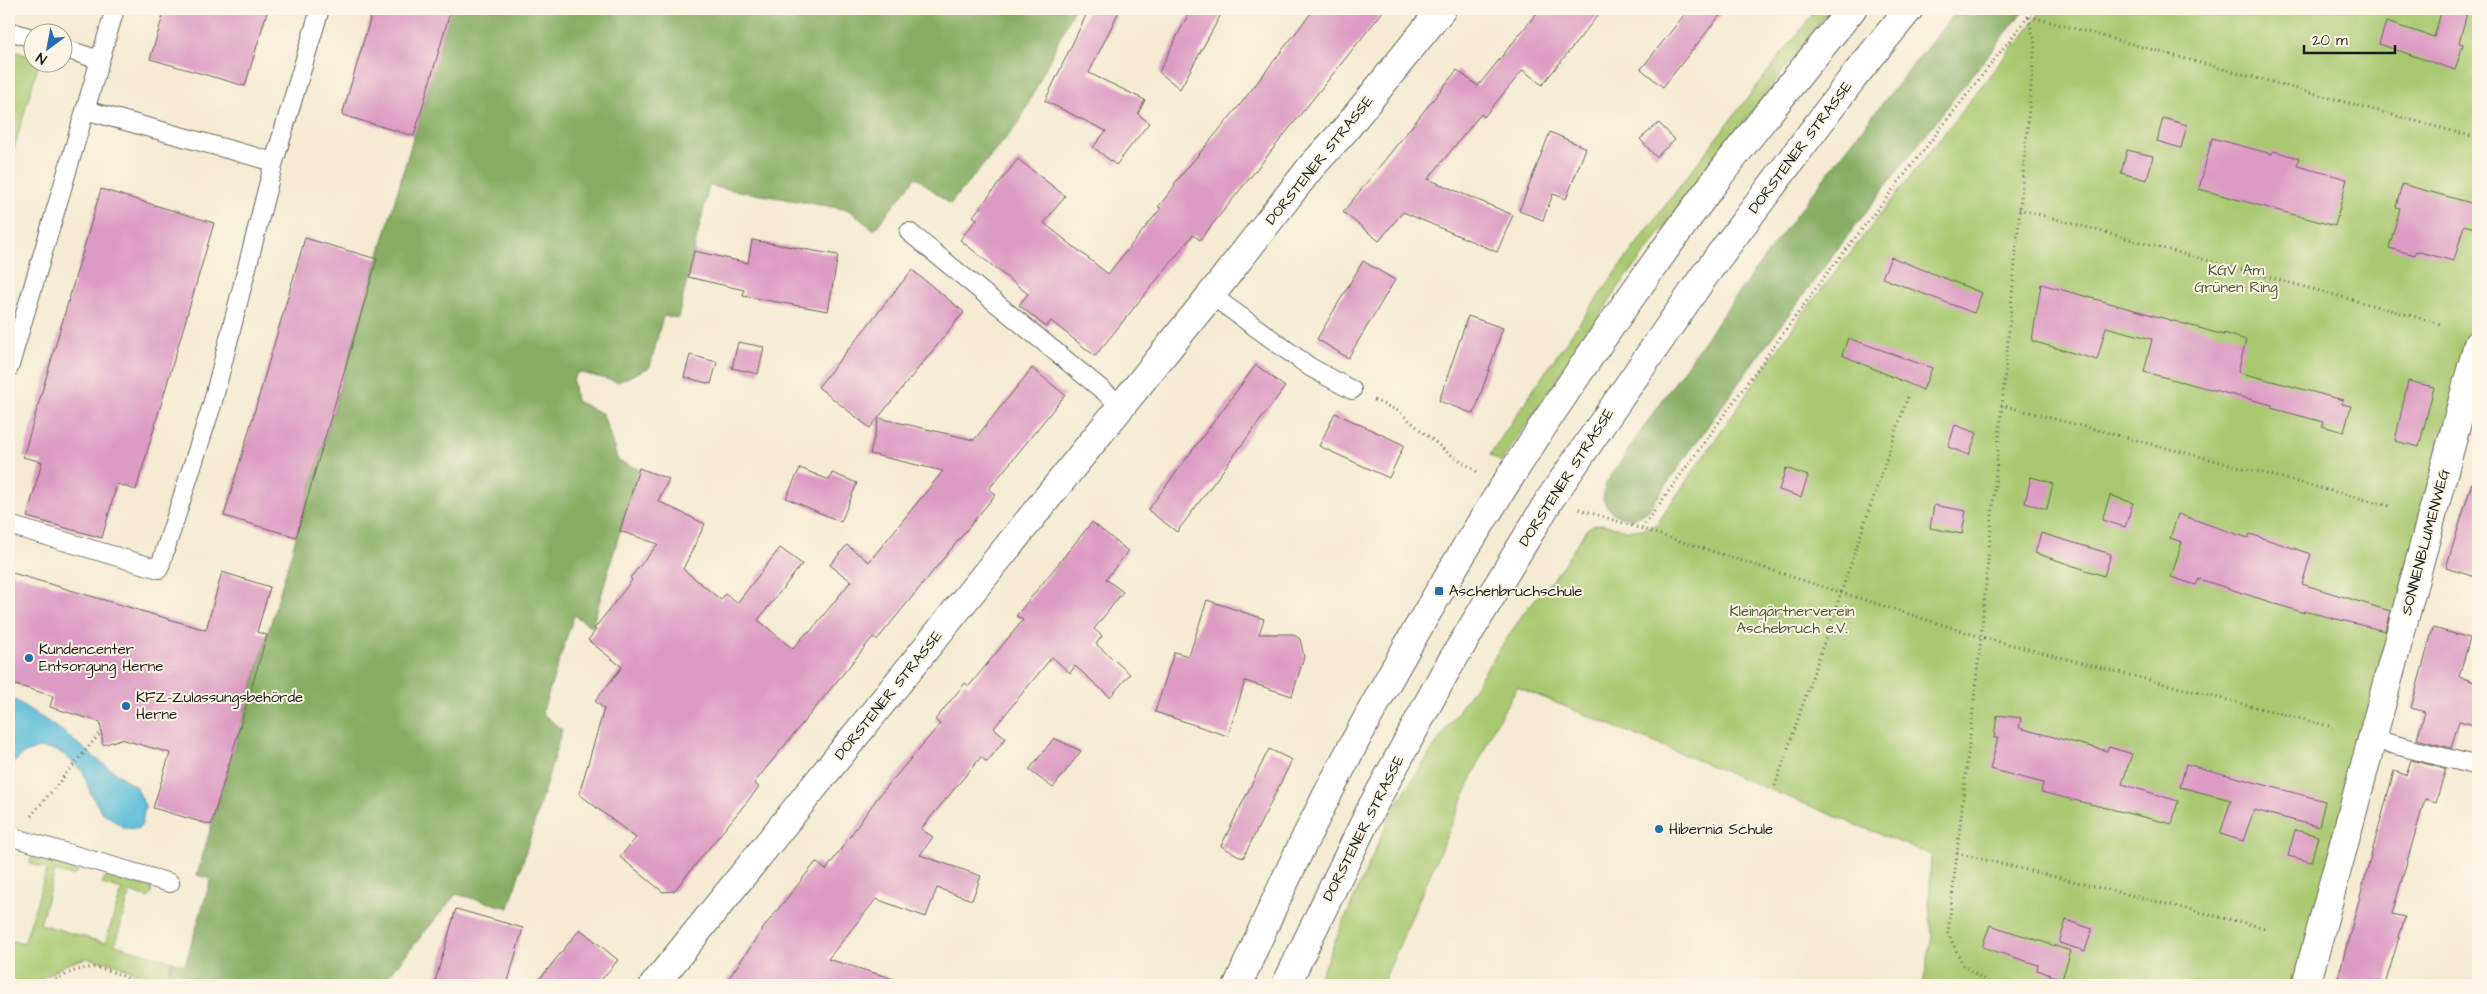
<svg xmlns="http://www.w3.org/2000/svg" width="2487" height="994" font-family="'Architects Daughter',sans-serif">
	<rect width="100%" height="100%" fill="#fcf5e5"/>
	<filter id="ink" filterUnits="userSpaceOnUse"><feTurbulence type="fractalNoise" baseFrequency=".02" numOctaves="2"/><feDisplacementMap in="SourceGraphic" scale="10" xChannelSelector="R" yChannelSelector="G"/><feConvolveMatrix kernelMatrix="1 2 1 2 8 2 1 2 1" color-interpolation-filters="sRGB"/></filter>
	<filter id="wash" filterUnits="userSpaceOnUse"><feTurbulence type="fractalNoise" baseFrequency=".0096" numOctaves="4" result="noise"/><feDisplacementMap in="SourceGraphic" scale="20" xChannelSelector="R" yChannelSelector="G"/><feGaussianBlur stdDeviation="1.12" result="paint"/><feColorMatrix in="noise" values="0 0 0 0 0 0 0 0 0 0 0 0 0 0 0 0 0 1.4 0 .05"/><feComposite in="paint" operator="in"/></filter>
	<g filter="url(#wash)">
		<rect width="100%" height="100%" fill="#f5ebd3"/>
		<path fill="#a9c971" stroke="#627246" d="M 1817,9 L 1830,9 L 1619,287 L 1501,462 L 1490,455 C 1590,300 1703,154 1817,9 Z
			M 2042,9 L 2478,9 L 2478,310 L 2296,985 L 1923,985 L 1932,936 L 1929,906 L 1931,855 L 1517,687 L 1494,727 L 1382,985 L 1316,985 L 1393,809 L 1525,611 L 1554,578 L 1588,528 C 1604,518 1616,531 1632,530 C 1640,530 1648,527 1656,525 L 1800,317 L 2016,42 L 2018,44 Z
			M 9,49 L 32,57 L 32,62 L 39,63 L 9,165 Z
			M 39,853 L 72,863 L 75,865 L 78,872 L 73,876 L 55,871 L 40,924 L 105,943 L 122,890 L 102,884 L 104,878 L 110,875 L 151,887 L 152,893 L 148,898 L 130,892 L 115,945 L 172,961 L 164,985 L 116,964 L 86,958 L 65,965 L 31,985 L 9,985 L 9,940 L 24,944 L 47,869 L 30,863 L 32,854 Z
			M 88,978 L 107,980 L 119,985 L 67,985 Z"/>
		<path fill="#86ad63" stroke="#516440" d="M 451,9 L 1074,9 L 1019,123 L 950,204 L 916,177 L 874,230 L 849,210 L 709,186 L 678,318 L 663,316 L 650,367 L 618,382 L 578,372 L 573,380 L 576,401 L 603,414 L 618,461 L 638,469 L 592,627 L 574,615 L 542,713 L 562,730 L 509,908 L 456,894 L 381,985 L 164,985 L 172,961 L 185,965 L 211,879 L 197,875 Z
			M 1958,9 L 2025,9 C 1894,172 1767,339 1648,511 C 1630,524 1612,519 1603,499 L 1605,485 C 1714,320 1833,162 1958,9 Z"/>
		<path fill="#5bbdda" stroke="#3c6c7b" d="M 9,696 L 65,733 L 91,755 L 137,788 L 145,806 L 142,824 L 137,829 L 124,828 L 101,811 L 91,794 L 83,772 L 65,755 L 55,750 L 38,748 L 23,754 L 9,767 Z"/>
		<g id="blocks">
			<path fill="#dc9bc3" d="M 165,9 L 268,9 L 245,86 L 150,59 Z
				M 373,9 L 451,9 L 414,136 L 342,115 Z
				M 1089,9 L 1120,9 L 1089,73 L 1145,100 L 1138,114 L 1149,123 L 1116,165 L 1093,147 L 1106,131 L 1045,101 Z
				M 1191,9 L 1224,9 L 1180,89 L 1159,72 Z
				M 1314,9 L 1385,9 L 1200,240 L 1193,235 L 1095,356 L 1051,321 L 1046,327 L 1019,305 L 1028,294 L 960,240 L 977,219 L 973,216 L 1018,159 L 1065,196 L 1044,223 L 1108,274 L 1161,208 L 1158,207 L 1175,186 L 1174,184 L 1239,106 Z
				M 1540,9 L 1603,9 L 1542,85 L 1523,70 L 1484,117 L 1481,114 L 1428,179 L 1513,215 L 1497,252 L 1403,212 L 1379,241 L 1343,212 L 1457,70 L 1478,86 Z
				M 1689,9 L 1725,9 L 1663,87 L 1641,69 Z
				M 2442,9 L 2468,9 L 2459,43 L 2463,44 L 2455,70 L 2379,44 L 2386,22 L 2434,37 Z
				M 2163,118 L 2187,125 L 2181,148 L 2157,141 Z
				M 1659,123 L 1675,140 L 1656,157 L 1640,139 Z
				M 1550,132 L 1586,148 L 1566,199 L 1553,194 L 1543,220 L 1519,211 Z
				M 2212,138 L 2272,154 L 2273,151 L 2299,158 L 2297,166 L 2347,179 L 2335,226 L 2199,189 Z
				M 2127,150 L 2153,156 L 2147,180 L 2121,173 Z
				M 2402,184 L 2478,205 L 2478,229 L 2464,225 L 2454,261 L 2416,251 L 2415,255 L 2389,248 L 2400,208 L 2396,207 Z
				M 101,189 L 214,223 L 136,490 L 117,484 L 102,538 L 27,517 L 42,462 L 23,457 Z
				M 305,238 L 377,259 L 296,537 L 224,516 Z
				M 752,240 L 838,255 L 828,311 L 743,296 L 744,290 L 688,277 L 694,251 L 748,263 Z
				M 1891,257 L 1982,293 L 1974,313 L 1882,278 Z
				M 1363,261 L 1395,280 L 1348,358 L 1317,339 Z
				M 912,270 L 964,312 L 870,428 L 818,387 Z
				M 2041,284 L 2224,335 L 2224,333 L 2246,340 L 2238,372 L 2343,400 L 2342,404 L 2351,406 L 2344,432 L 2322,426 L 2323,422 L 2271,408 L 2272,405 L 2144,372 L 2152,339 L 2106,327 L 2097,360 L 2032,341 Z
				M 1468,316 L 1503,328 L 1474,414 L 1439,401 Z
				M 1848,338 L 1932,368 L 1923,390 L 1842,355 Z
				M 738,342 L 764,347 L 758,374 L 732,368 Z
				M 690,355 L 717,362 L 711,384 L 684,377 Z
				M 1256,365 L 1285,387 L 1177,532 L 1148,510 Z
				M 1032,368 L 1065,395 L 989,489 L 996,494 L 877,640 L 873,637 L 754,783 L 759,787 L 674,891 L 663,892 L 620,857 L 636,838 L 579,794 L 604,709 L 595,701 L 622,667 L 588,640 L 596,630 L 594,629 L 632,580 L 630,578 L 658,544 L 620,531 L 639,468 L 669,479 L 658,501 L 705,524 L 683,569 L 721,600 L 725,594 L 737,603 L 780,548 L 802,564 L 758,620 L 793,649 L 807,632 L 809,633 L 851,581 L 830,565 L 847,545 L 869,562 L 943,471 L 870,454 L 879,418 L 974,440 Z
				M 2408,381 L 2434,387 L 2419,447 L 2395,441 Z
				M 1335,413 L 1404,445 L 1389,478 L 1319,446 Z
				M 1955,425 L 1977,433 L 1969,455 L 1948,447 Z
				M 800,468 L 829,480 L 832,473 L 857,483 L 841,522 L 786,498 Z
				M 1786,468 L 1808,476 L 1801,497 L 1779,490 Z
				M 2031,477 L 2053,483 L 2047,509 L 2025,503 Z
				M 2472,483 L 2478,484 L 2478,578 L 2446,568 Z
				M 2110,495 L 2133,503 L 2125,527 L 2102,520 Z
				M 1934,505 L 1966,511 L 1962,534 L 1930,528 Z
				M 2178,514 L 2248,538 L 2250,534 L 2311,554 L 2302,584 L 2390,611 L 2385,631 L 2304,611 L 2304,613 L 2199,579 L 2196,585 L 2171,577 L 2182,542 L 2170,538 Z
				M 1092,522 L 1128,551 L 1106,579 L 1123,592 L 1094,629 L 1102,636 L 1096,644 L 1130,674 L 1110,697 L 1075,666 L 1070,673 L 1052,657 L 994,728 L 1006,738 L 987,762 L 981,757 L 921,829 L 933,837 L 920,855 L 981,876 L 972,900 L 937,888 L 926,917 L 876,899 L 828,959 L 894,979 L 893,985 L 724,985 L 767,923 L 816,862 L 826,870 L 878,797 L 940,724 L 935,720 L 965,683 L 969,686 L 1023,620 L 1016,616 Z
				M 2041,533 L 2111,554 L 2104,576 L 2035,553 Z
				M 9,572 L 206,630 L 222,572 L 270,587 L 257,632 L 267,635 L 211,825 L 153,808 L 170,753 L 121,739 L 103,745 L 100,722 L 50,707 L 53,696 L 9,683 Z
				M 1207,600 L 1264,619 L 1259,634 L 1293,634 L 1300,639 L 1304,657 L 1292,696 L 1245,681 L 1228,736 L 1155,712 L 1174,652 L 1189,656 Z
				M 2433,628 L 2470,638 L 2459,677 L 2478,683 L 2478,726 L 2459,721 L 2451,748 L 2417,739 L 2425,712 L 2411,708 Z
				M 1997,715 L 2021,718 L 2019,728 L 2107,751 L 2109,747 L 2132,754 L 2122,784 L 2178,801 L 2172,824 L 2041,792 L 2043,783 L 1990,769 L 1998,738 L 1994,738 Z
				M 1054,738 L 1081,751 L 1053,788 L 1029,770 Z
				M 1269,749 L 1292,760 L 1243,858 L 1221,846 Z
				M 2411,760 L 2446,769 L 2436,802 L 2425,799 L 2392,914 L 2405,917 L 2385,985 L 2336,985 L 2394,771 L 2406,775 Z
				M 2186,764 L 2325,801 L 2319,827 L 2254,810 L 2243,841 L 2220,834 L 2231,800 L 2180,787 Z
				M 2295,830 L 2318,836 L 2311,862 L 2288,856 Z
				M 456,909 L 523,928 L 507,985 L 434,985 Z
				M 2066,920 L 2092,929 L 2085,951 L 2059,943 Z
				M 1990,925 L 2071,951 L 2062,979 L 2037,970 L 2038,965 L 1982,947 Z
				M 580,929 L 618,960 L 597,985 L 535,985 Z"/>
		</g>
	</g>
	<g filter="url(#ink)">
		<use href="#blocks" fill-opacity="0" stroke="#68645c" stroke-width="1"/>
		<g fill="none" stroke-linecap="round" stroke-linejoin="round">
			<g stroke="#68645c" stroke-width="20">
				<path id="service" d="M 9,31 L 32,38
					M 62,48 L 100,60
					M 85,110 L 274,162
					M 909,232 L 1122,406
					M 1211,295 L 1310,367 L 1352,390
					M 9,368 L 115,9
					M 9,525 L 159,569 L 212,405 L 274,162 L 320,9
					M 2372,739 L 2478,766
					M 9,836 L 170,883"/>
			</g>
			<g stroke="#68645c" stroke-width="30">
				<path id="minor" d="M 654,985 L 1211,295 L 1311,167 L 1344,131 L 1442,9
					M 2306,985 L 2478,344"/>
			</g>
			<g stroke="#68645c" stroke-width="30">
				<path id="primary" d="M 1238,985 C 1358,704 1522,441 1704,196 C 1751,132 1802,71 1852,9
					M 1286,985 L 1372,807 L 1444,674 L 1550,499 L 1704,276 L 1852,79 L 1909,9"/>
			</g>
			<path stroke="#68645c" stroke-width="3" stroke-dasharray="1 4" stroke-linecap="butt" d="M 2019,209 L 2441,324
				M 1374,400 L 1398,411 L 1447,452 L 1479,473
				M 2001,405 L 2390,506
				M 1579,509 L 1981,637 L 2333,727
				M 1642,528 L 1819,284 L 2034,9
				M 1775,786 L 1908,396
				M 31,816 L 101,732
				M 1957,853 L 2265,928
				M 47,985 C 89,960 99,964 141,985
				M 1992,985 L 1963,965 L 1948,933 L 1981,637 L 2035,43 L 2028,16 L 2478,138"/>
			<use href="#service" stroke="#fff" stroke-width="18"/>
			<use href="#minor" stroke="#fff" stroke-width="28"/>
			<use href="#primary" stroke="#fff" stroke-width="28"/>
		</g>
	</g>
	<g fill="#1f6fb2" stroke="#fcf5e5" stroke-width="2">
		<rect x="1434" y="586" width="10" height="10" rx="2.5"/>
		<circle cx="29" cy="658" r="5"/>
		<circle cx="126" cy="706" r="5"/>
		<circle cx="1659" cy="829" r="5"/>
	</g>
	<g text-anchor="middle" stroke-width="4" stroke-linejoin="round" paint-order="stroke">
		<g font-size="15" fill="#1c1c1c" stroke="#fcf5e5">
			<text transform="translate(1800 147) rotate(-53)" y="5">DORSTENER STRASSE</text>
			<text transform="translate(1319 160) rotate(-51)" y="5">DORSTENER STRASSE</text>
			<text transform="translate(1566 477) rotate(-57)" y="5">DORSTENER STRASSE</text>
			<text transform="translate(2425 542) rotate(-75)" y="5">SONNENBLUMENWEG</text>
			<text transform="translate(888 695) rotate(-51)" y="5">DORSTENER STRASSE</text>
			<text transform="translate(1363 828) rotate(-63)" y="5">DORSTENER STRASSE</text>
		</g>
		<g font-size="15" fill="#4d593a" stroke="#fcf5e5">
			<text x="2236" y="275">KGV Am<tspan x="2236" dy="17">Grünen Ring</tspan></text>
			<text x="1792" y="616">Kleingärtnerverein<tspan x="1792" dy="17">Aschebruch e.V.</tspan></text>
		</g>
		<g font-size="15" fill="#1c1c1c" stroke="#fcf5e5" text-anchor="start">
			<text x="1449" y="596">Aschenbruchschule</text>
			<text x="39" y="654">Kundencenter<tspan x="39" dy="17">Entsorgung Herne</tspan></text>
			<text x="136" y="702">KFZ-Zulassungsbehörde<tspan x="136" dy="17">Herne</tspan></text>
			<text x="1669" y="834">Hibernia Schule</text>
		</g>
	</g>
	<rect width="2487" height="994" fill="none" stroke="#fcf5e5" stroke-width="30"/>
	<g transform="translate(48 48) rotate(212)"><circle r="24" fill="#fcf5e5" stroke="#a29e95"/>
	<path d="M0-4L9 19L0 12L-9 19Z" fill="#1f6fb2"/>
	<text y="-8" font-size="14" font-weight="bold" text-anchor="middle" fill="#1c1c1c">N</text>
	</g>
	<path d="M2304 45v8h91v-8" fill="none" stroke="#1c1c1c" stroke-width="2.5"/>
	<text x="2312" y="45" font-size="15" fill="#1c1c1c" stroke="#fcf5e5" stroke-width="4" paint-order="stroke">20 m</text>
</svg>
